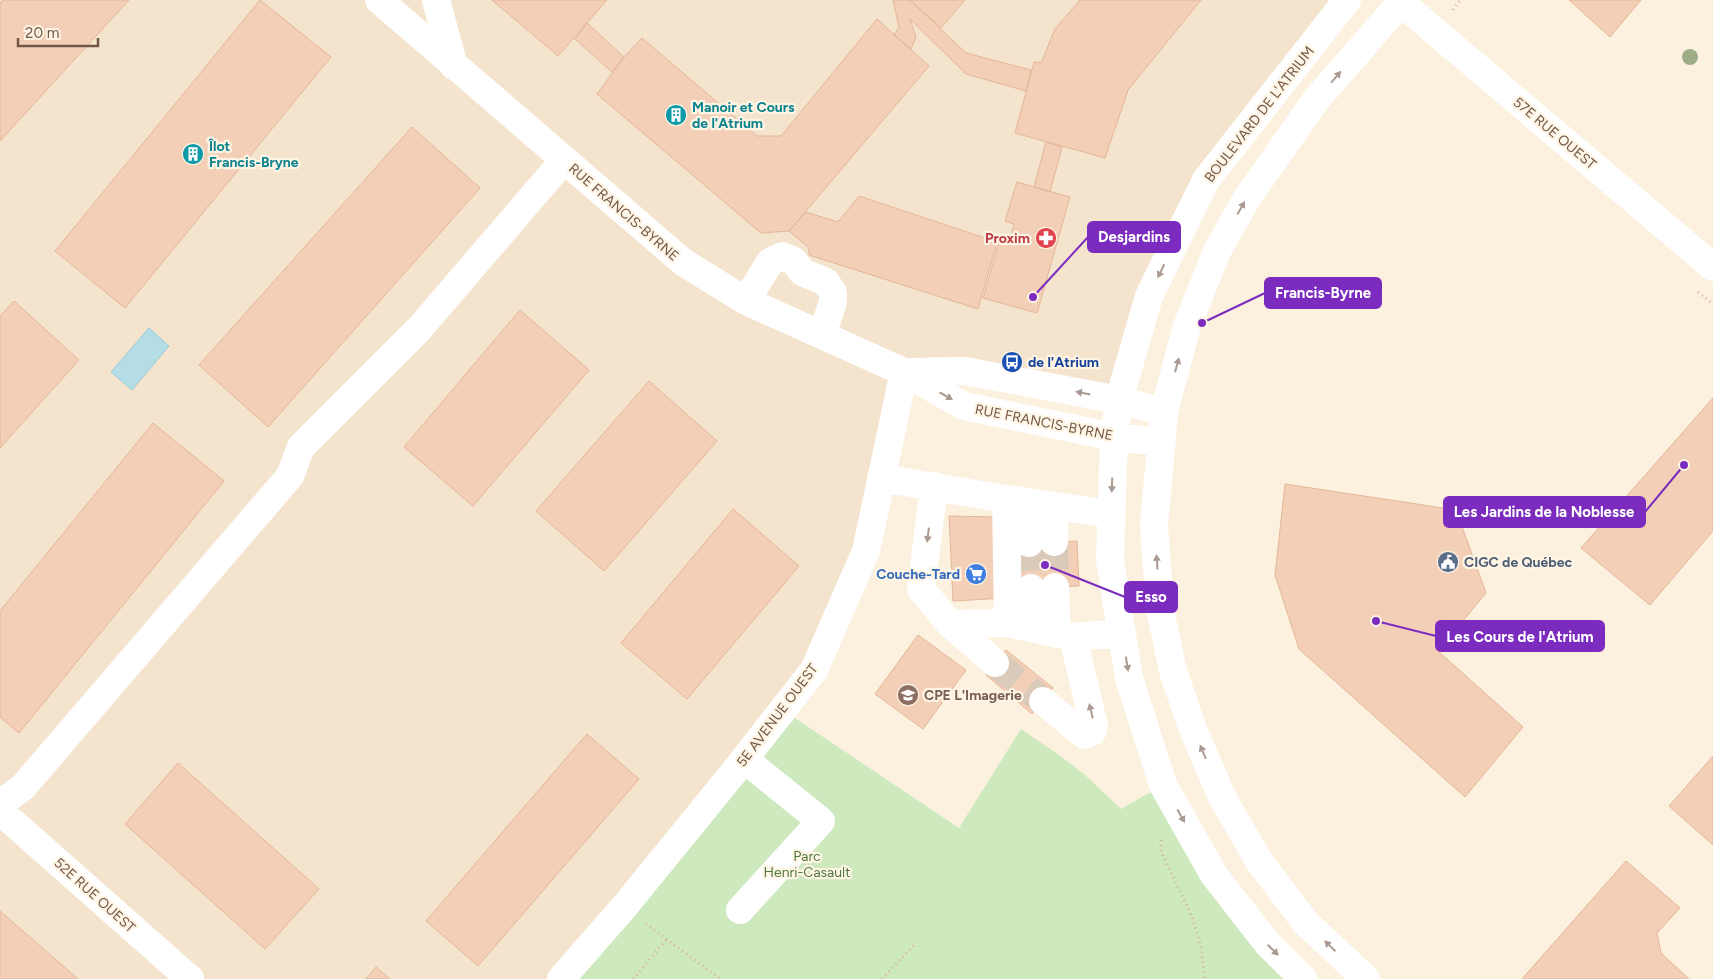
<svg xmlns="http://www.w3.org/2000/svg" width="1713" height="979" font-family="Figtree,sans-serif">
	<rect width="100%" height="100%" fill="#fcf1df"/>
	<path fill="#f4e3cd" d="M 0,0 L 1348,0 L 1191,212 L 1119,400 L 904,372 L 868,541 L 814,670 L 561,979 L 0,979 Z"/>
	<path fill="#cfe9be" d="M 783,710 L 959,828 L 1021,729 L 1059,755 L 1085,775 L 1121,809 L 1163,785 L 1303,979 L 561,979 Z"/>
	<path fill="#b4dde5" stroke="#9accd7" d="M 149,328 L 169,346 L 132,390 L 111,372 Z"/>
	<path fill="#f2cfb6" stroke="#e4b697" d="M 3,0 L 129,0 L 0,141 L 0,3 Z
		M 260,0 L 331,57 L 125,308 L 55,251 Z
		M 492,0 L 607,0 L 558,56 Z
		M 893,0 L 910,0 L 966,53 L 1031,70 L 1026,91 L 966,74 L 910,19 L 916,37 L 911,49 L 894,35 L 899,27 Z
		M 910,0 L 965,0 L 941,28 Z
		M 1080,0 L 1201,0 L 1128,90 L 1105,158 L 1015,133 L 1034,62 L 1041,63 L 1055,29 Z
		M 1569,0 L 1641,0 L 1610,37 Z
		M 877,19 L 929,66 L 789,231 L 761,233 L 597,94 L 624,57 L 642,38 L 757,136 L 781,136 Z
		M 587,23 L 624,57 L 612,72 L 575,39 Z
		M 412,127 L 480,188 L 268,427 L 199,365 Z
		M 1046,142 L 1062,147 L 1050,192 L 1034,187 Z
		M 1017,182 L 1070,197 L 1037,313 L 983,298 L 999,242 L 1009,245 L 1014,224 L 1005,221 Z
		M 859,196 L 997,242 L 978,309 L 809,255 L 809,248 L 789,231 L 806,212 L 838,222 Z
		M 14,301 L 79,360 L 0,448 L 0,316 Z
		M 520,310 L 589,370 L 473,506 L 404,447 Z
		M 649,381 L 717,441 L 604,571 L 536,511 Z
		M 1713,398 L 1713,531 L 1650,605 L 1581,548 Z
		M 153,423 L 224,481 L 19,733 L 0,717 L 0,611 Z
		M 1285,484 L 1456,510 L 1486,593 L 1438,651 L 1523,727 L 1465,797 L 1299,649 L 1275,575 Z
		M 733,509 L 799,566 L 687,699 L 621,643 Z
		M 949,516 L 995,517 L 1006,598 L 953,601 Z
		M 1077,541 L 1079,586 L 1014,588 L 1012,544 Z
		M 918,635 L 966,670 L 923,729 L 875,694 Z
		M 1006,650 L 1053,688 L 1032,714 L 986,675 Z
		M 587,734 L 639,779 L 478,966 L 426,921 Z
		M 1713,756 L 1713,845 L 1669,806 Z
		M 178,763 L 319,889 L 265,949 L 125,824 Z
		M 1626,861 L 1680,908 L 1657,933 L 1661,953 L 1689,979 L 1522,979 Z
		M 0,911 L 78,979 L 0,979 Z
		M 376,967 L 390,979 L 366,979 Z"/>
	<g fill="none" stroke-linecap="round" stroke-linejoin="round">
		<path stroke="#dacab9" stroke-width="28" stroke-dasharray="28 14" stroke-linecap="butt" d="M 1054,542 L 1055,587
			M 1029,543 L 1031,588
			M 995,663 L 1043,701"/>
		<path stroke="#d6b29a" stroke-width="3" stroke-dasharray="1 4" stroke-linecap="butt" d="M 1453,10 L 1460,0
			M 1698,292 L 1713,304
			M 1161,840 L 1161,851 L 1193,919 L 1201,947 L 1205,979
			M 646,924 L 720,979
			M 633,979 L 667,939
			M 882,979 L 916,943"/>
		<path stroke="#fff" stroke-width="28" d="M 379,0 L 683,262 L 746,301 L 904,372 L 964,406 L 1114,437 L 1162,442
			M 436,0 L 454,66
			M 1398,0 L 1713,267
			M 746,301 L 770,262 L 782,256 L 794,261 L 802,272 L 826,282 L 833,293 L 833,302 L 822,335
			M 905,372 L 965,371 L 1119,400 L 1164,412
			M 881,478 L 1006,499 L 1111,514
			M 934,486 L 921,589 L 950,624 L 1008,623
			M 1006,499 L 1008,623 L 1073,637 L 1122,633
			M 1054,542 L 1055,506
			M 1029,543 L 1029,502
			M 1055,587 L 1057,634
			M 1031,588 L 1031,628
			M 950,624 L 995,663
			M 1043,701 L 1084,735 L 1092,732 L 1094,726 L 1073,637
			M 0,804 L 23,787 L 290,476 L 301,447 L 419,329 L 564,160
			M 0,811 L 190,979
			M 740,910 L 821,821 L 744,759
			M 561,979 L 624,907 L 734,772 L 814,670 L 866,551 L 904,372
			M 1303,979 L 1267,943 L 1214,875 L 1163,785 L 1129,678 L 1110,560 L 1114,437 L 1119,400 L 1149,296 L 1206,180 L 1347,0
			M 1366,979 L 1306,923 L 1259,861 L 1222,797 L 1192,727 L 1173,671 L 1160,609 L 1154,526 L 1164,412 L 1187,326 L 1217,251 L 1247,198 L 1316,100 L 1403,0"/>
	</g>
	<circle fill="#9dae87" cx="1690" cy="57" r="8"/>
	<defs><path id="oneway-solid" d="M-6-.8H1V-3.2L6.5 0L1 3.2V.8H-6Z" transform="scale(1.25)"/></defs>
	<g fill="#aa9a91">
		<use href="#oneway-solid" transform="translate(1336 77) rotate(-49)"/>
		<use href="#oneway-solid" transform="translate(1241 208) rotate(-61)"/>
		<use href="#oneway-solid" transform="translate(1161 271) rotate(116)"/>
		<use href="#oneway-solid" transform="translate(1177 365) rotate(-75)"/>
		<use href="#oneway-solid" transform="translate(1083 393) rotate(-169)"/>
		<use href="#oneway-solid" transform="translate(946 396) rotate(29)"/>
		<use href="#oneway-solid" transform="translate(1112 485) rotate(92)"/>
		<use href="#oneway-solid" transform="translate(928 535) rotate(97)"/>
		<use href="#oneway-solid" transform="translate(1157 562) rotate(-94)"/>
		<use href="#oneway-solid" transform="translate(1127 664) rotate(81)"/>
		<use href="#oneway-solid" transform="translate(1091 711) rotate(-104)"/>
		<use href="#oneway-solid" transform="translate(1203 752) rotate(-113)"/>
		<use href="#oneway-solid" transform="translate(1181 816) rotate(61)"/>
		<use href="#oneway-solid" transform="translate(1330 946) rotate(-136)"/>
		<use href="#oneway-solid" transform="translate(1273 950) rotate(45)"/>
	</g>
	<defs>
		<g id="building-disc" transform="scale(1.125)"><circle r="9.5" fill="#0f9aa8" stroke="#fff5e5"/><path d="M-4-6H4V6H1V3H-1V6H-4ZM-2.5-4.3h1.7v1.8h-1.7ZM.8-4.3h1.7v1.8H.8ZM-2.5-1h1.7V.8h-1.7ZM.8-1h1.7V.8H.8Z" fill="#fff"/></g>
		<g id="pharmacy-disc" transform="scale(1.125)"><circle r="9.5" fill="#e0444e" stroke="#fff5e5"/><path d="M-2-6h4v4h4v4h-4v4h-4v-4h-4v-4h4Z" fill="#fff"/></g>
		<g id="bus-disc" transform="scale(1.125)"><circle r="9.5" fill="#1a4fb4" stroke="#fff5e5"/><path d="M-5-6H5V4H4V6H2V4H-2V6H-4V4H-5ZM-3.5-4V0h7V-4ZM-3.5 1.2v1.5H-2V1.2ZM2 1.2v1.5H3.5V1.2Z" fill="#fff"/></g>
		<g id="civic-disc" transform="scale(1.125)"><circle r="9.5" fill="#5c6f8a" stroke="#fff5e5"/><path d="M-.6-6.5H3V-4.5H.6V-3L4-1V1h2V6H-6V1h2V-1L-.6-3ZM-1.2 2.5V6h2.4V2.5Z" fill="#fff"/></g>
		<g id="supermarket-disc" transform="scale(1.125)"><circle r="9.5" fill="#3f7fe0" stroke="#fff5e5"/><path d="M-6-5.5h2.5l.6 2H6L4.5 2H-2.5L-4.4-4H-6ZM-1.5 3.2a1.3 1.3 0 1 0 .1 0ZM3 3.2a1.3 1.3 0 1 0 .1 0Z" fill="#fff"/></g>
		<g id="school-disc" transform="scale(1.125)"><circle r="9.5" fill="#8d6e63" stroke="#fff5e5"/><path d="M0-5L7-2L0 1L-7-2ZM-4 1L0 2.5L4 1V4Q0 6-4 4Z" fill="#fff"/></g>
	</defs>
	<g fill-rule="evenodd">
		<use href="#building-disc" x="676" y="115"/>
		<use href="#building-disc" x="193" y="154"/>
		<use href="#pharmacy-disc" x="1046" y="238"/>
		<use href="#bus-disc" x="1012" y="362"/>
		<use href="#civic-disc" x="1448" y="562"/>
		<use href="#supermarket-disc" x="976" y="574"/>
		<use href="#school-disc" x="908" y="695"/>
	</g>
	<g text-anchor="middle" stroke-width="4.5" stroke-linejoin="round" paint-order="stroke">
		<g font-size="14" font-weight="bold" fill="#0d838f" stroke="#fff5e5" text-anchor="start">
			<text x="692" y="112">Manoir et Cours<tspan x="692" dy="16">de l'Atrium</tspan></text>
			<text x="209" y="151">Îlot<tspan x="209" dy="16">Francis-Bryne</tspan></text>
		</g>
		<g font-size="14" fill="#725747" stroke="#fff5e5">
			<text transform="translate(1259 114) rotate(-52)" y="5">BOULEVARD DE L'ATRIUM</text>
			<text transform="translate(1555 133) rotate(40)" y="5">57E RUE OUEST</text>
			<text transform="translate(624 212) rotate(41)" y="5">RUE FRANCIS-BYRNE</text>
			<text transform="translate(1044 422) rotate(11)" y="5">RUE FRANCIS-BYRNE</text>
			<text transform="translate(777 715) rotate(-53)" y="5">5E AVENUE OUEST</text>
			<text transform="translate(95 895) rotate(42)" y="5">52E RUE OUEST</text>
		</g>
		<g font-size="14" font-weight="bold" fill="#be3a42" stroke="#fff5e5" text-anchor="end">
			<text x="1030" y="243">Proxim</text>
		</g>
		<g font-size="14" font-weight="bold" fill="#164399" stroke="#fff5e5" text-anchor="start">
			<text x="1028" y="367">de l'Atrium</text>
		</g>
		<g font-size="14" font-weight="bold" fill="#4e5e75" stroke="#fff5e5" text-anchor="start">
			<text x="1464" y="567">CIGC de Québec</text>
		</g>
		<g font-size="14" font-weight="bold" fill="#366cbe" stroke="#fff5e5" text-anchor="end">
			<text x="960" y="579">Couche-Tard</text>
		</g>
		<g font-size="14" font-weight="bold" fill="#785e54" stroke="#fff5e5" text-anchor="start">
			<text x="924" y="700">CPE L'Imagerie</text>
		</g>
		<g font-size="14" fill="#4f783f" stroke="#fff5e5">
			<text x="807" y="861">Parc<tspan x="807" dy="16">Henri-Casault</tspan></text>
		</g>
	</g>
	<path fill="none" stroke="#7b2cbf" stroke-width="2" d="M1033 297L1088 237M1202 323L1265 293M1684 465L1645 512M1045 565L1125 597M1376 621L1436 636"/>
	<g fill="#7b2cbf" stroke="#fff5e5" stroke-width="2">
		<circle cx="1033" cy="297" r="5"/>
		<circle cx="1202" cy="323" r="5"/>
		<circle cx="1684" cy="465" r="5"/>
		<circle cx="1045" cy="565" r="5"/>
		<circle cx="1376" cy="621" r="5"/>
	</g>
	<g fill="#7b2cbf" stroke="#7b2cbf" stroke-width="2">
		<rect x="1088" y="222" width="92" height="30" rx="5"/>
		<rect x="1265" y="278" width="116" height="30" rx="5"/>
		<rect x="1444" y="497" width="201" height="30" rx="5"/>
		<rect x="1125" y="582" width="52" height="30" rx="5"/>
		<rect x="1436" y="621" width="168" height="30" rx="5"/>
	</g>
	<g font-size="15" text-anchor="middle" font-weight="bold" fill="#fff">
		<text x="1134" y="242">Desjardins</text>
		<text x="1323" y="298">Francis-Byrne</text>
		<text x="1544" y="517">Les Jardins de la Noblesse</text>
		<text x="1151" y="602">Esso</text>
		<text x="1520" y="642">Les Cours de l'Atrium</text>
	</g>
	<path d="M18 38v8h80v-8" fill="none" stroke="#725747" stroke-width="2.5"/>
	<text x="25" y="38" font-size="15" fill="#725747" stroke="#fff5e5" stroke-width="4" paint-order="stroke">20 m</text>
</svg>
